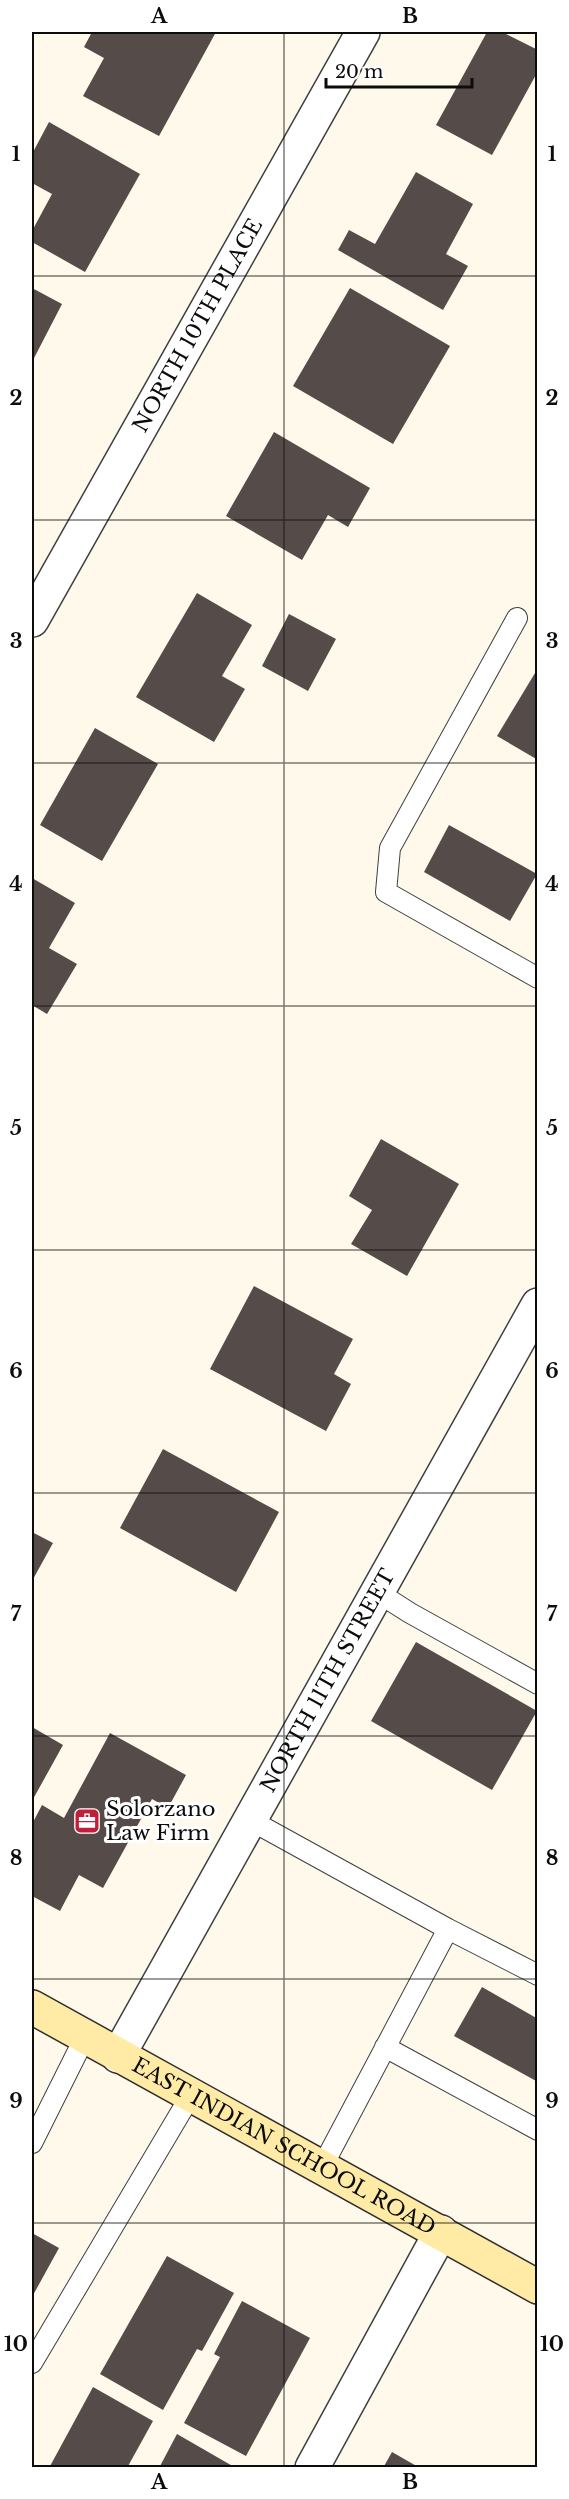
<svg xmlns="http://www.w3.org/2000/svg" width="569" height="2499" font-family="'Libre Baskerville',serif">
	<rect width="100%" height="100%" fill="#fff9eb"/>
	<path fill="#554b48" d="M 92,32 L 216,32 L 159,136 L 83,96 L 104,58 L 84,47 Z
		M 487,32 L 502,32 L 538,50 L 538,71 L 492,155 L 436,125 Z
		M 49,122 L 140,174 L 85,272 L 32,242 L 32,231 L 52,194 L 32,183 L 32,154 Z
		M 416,172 L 473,204 L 446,254 L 468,266 L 443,310 L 338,250 L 349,230 L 375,244 Z
		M 32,288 L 62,304 L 32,362 Z
		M 350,288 L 450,346 L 393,444 L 293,386 Z
		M 274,432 L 370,488 L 348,527 L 328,515 L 302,560 L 226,516 Z
		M 197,593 L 252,625 L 222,676 L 245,689 L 214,742 L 136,697 Z
		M 289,614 L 336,639 L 308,691 L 262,666 Z
		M 538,668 L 538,760 L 497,736 Z
		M 95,728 L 158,764 L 102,861 L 40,825 Z
		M 449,825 L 537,874 L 510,921 L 424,872 Z
		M 32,878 L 75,903 L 49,948 L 77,964 L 47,1014 L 32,1005 Z
		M 381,1139 L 459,1184 L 407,1276 L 351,1244 L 372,1210 L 349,1196 Z
		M 254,1286 L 353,1339 L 334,1374 L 351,1384 L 326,1431 L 210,1369 Z
		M 163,1449 L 279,1512 L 236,1592 L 120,1528 Z
		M 32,1532 L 53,1543 L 32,1581 Z
		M 416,1642 L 537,1711 L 492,1790 L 371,1721 Z
		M 32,1727 L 63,1745 L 32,1801 Z
		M 110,1733 L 186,1775 L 168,1808 L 152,1799 L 103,1888 L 79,1875 L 60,1911 L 32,1896 L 32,1824 L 42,1805 L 64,1818 Z
		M 482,1987 L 538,2019 L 538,2082 L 454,2036 Z
		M 32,2233 L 59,2248 L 32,2297 Z
		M 167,2256 L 234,2293 L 202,2351 L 197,2349 L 163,2410 L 100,2374 Z
		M 242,2301 L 310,2338 L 246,2456 L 184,2423 L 220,2357 L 214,2354 Z
		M 93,2387 L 153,2421 L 127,2468 L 49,2468 Z
		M 177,2434 L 236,2468 L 159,2468 Z
		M 392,2452 L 420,2468 L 383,2468 Z"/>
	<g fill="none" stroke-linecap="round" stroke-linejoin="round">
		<g stroke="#3f3f3f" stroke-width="22">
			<path id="lane" d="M 517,618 L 390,848 L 386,892 L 538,978
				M 377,1592 L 410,1613 L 538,1684
				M 250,1820 L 448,1929 L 538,1975
				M 385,2047 L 538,2130
				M 32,2143 L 85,2037
				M 322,2167 L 448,1929
				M 32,2363 L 191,2095"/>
		</g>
		<g stroke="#3f3f3f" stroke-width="36">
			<g id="street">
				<path id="s1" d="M 32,620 L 363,32"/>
				<path id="s2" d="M 118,2056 L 538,1305"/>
				<path d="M 312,2468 L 441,2232"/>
			</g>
		</g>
		<g stroke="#2e2e2e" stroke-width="36">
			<g id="secondary">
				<path id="s3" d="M 32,2007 L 538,2287"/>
			</g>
		</g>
		<use href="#lane" stroke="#fff" stroke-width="20"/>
		<use href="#street" stroke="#fff" stroke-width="33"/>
		<use href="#secondary" stroke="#ffeba6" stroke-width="33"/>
	</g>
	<path fill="none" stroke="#0c0c0c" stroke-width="1.5" stroke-opacity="0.55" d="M 284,32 L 284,2468M 32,276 L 538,276M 32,520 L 538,520M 32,763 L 538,763M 32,1006 L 538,1006M 32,1250 L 538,1250M 32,1493 L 538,1493M 32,1736 L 538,1736M 32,1979 L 538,1979M 32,2223 L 538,2223"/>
	<defs>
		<g id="office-square" transform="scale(1.35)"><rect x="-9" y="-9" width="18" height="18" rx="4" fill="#c01f3a" stroke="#fff"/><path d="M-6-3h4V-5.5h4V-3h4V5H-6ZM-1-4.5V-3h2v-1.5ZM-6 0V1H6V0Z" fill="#fff"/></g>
	</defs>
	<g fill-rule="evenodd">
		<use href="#office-square" x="87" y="1821"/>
	</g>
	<g text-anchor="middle" stroke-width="6" stroke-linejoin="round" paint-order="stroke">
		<g font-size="21" fill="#0c0c0c" stroke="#fff">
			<text dy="7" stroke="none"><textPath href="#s1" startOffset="338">NORTH 10TH PLACE</textPath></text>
			<text dy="7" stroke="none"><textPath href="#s2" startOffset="430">NORTH 11TH STREET</textPath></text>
			<text dy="7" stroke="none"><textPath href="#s3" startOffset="288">EAST INDIAN SCHOOL ROAD</textPath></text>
		</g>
		<g font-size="21" fill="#0c0c0c" stroke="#fff" text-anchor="start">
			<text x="106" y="1816">Solorzano<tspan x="106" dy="24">Law Firm</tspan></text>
		</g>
	</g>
	<rect width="569" height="2499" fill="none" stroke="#ffffff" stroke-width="66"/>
	<path d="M326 78v9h146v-9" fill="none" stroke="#0c0c0c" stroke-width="3"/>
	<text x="335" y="78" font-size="18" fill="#0c0c0c" stroke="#ffffff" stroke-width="4.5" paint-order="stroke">20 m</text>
	<rect x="33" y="33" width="503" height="2433" fill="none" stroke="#0c0c0c" stroke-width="2"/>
	<g font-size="20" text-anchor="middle" font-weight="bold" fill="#0c0c0c">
		<text x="159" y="23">A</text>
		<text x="410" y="23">B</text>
		<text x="16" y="161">1</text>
		<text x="552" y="161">1</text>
		<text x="16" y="405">2</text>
		<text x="552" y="405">2</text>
		<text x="16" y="648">3</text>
		<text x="552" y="648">3</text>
		<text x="16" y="891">4</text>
		<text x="552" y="891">4</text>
		<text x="16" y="1135">5</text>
		<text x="552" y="1135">5</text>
		<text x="16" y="1378">6</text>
		<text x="552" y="1378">6</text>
		<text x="16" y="1621">7</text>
		<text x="552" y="1621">7</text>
		<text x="16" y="1865">8</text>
		<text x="552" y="1865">8</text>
		<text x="16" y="2108">9</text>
		<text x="552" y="2108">9</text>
		<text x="16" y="2351">10</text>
		<text x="552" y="2351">10</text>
		<text x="159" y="2489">A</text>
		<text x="410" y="2489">B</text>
	</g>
</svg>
